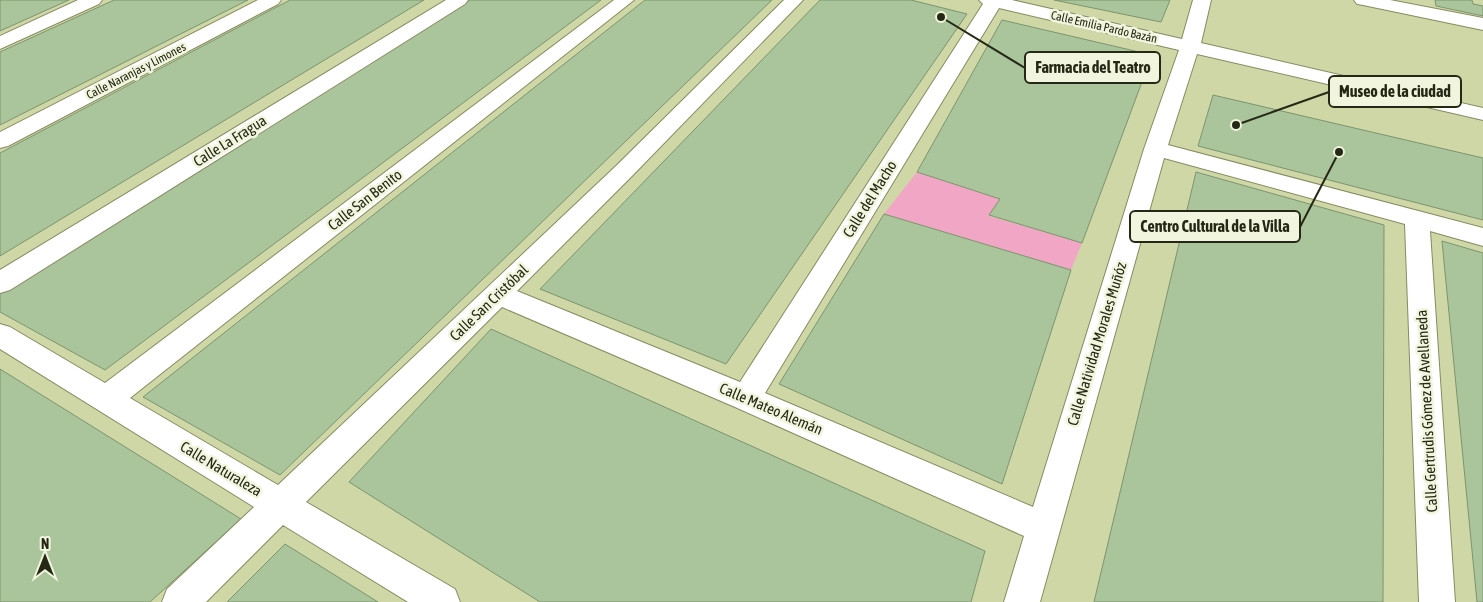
<svg xmlns="http://www.w3.org/2000/svg" width="1483" height="602" font-family="'Asap Condensed',sans-serif">
	<rect width="100%" height="100%" fill="#d0d7a7"/>
	<path fill="#f0a6c4" d="M 917,172 L 1000,199 L 989,216 L 1082,243 L 1071,270 L 884,214 Z"/>
	<path fill="#aac49b" stroke="#7c956d" d="M 0,0 L 69,0 L 0,31 Z
		M 114,0 L 248,0 L 0,125 L 0,52 Z
		M 290,0 L 424,0 L 0,256 L 0,153 Z
		M 470,0 L 601,0 L 105,370 L 0,312 L 0,293 Z
		M 645,0 L 772,0 L 280,475 L 143,397 Z
		M 820,0 L 911,0 L 967,14 L 726,364 L 540,289 Z
		M 1054,0 L 1170,0 L 1161,22 Z
		M 1435,0 L 1472,0 L 1473,4 L 1483,6 L 1483,16 L 1436,6 Z
		M 1002,20 L 1152,55 L 1082,243 L 989,215 L 1000,199 L 917,172 Z
		M 1213,95 L 1483,158 L 1483,220 L 1198,146 Z
		M 1196,172 L 1384,225 L 1383,602 L 1094,602 Z
		M 884,214 L 1071,270 L 1002,484 L 779,384 Z
		M 1442,241 L 1483,253 L 1483,602 L 1477,602 Z
		M 491,329 L 985,551 L 971,602 L 540,602 L 349,482 Z
		M 0,369 L 241,519 L 150,602 L 0,602 Z
		M 285,544 L 378,602 L 227,602 Z"/>
	<g fill="none" stroke-linecap="round" stroke-linejoin="round">
		<g stroke="#868b5f" stroke-width="2">
			<path id="minor" d="M 78,0 L 102,0 L 99,4 L 0,49 L 0,36 Z
				M 258,0 L 281,0 L 278,4 L 8,146 L 0,148 L 0,132 Z
				M 446,0 L 468,0 L 465,4 L 10,290 L 0,293 L 0,270 Z
				M 614,0 L 634,0 L 130,398 L 278,485 L 616,166 L 784,0 L 803,0 L 632,176 L 517,291 L 740,382 L 983,4 L 979,0 L 1012,0 L 1182,39 L 1193,0 L 1211,0 L 1201,43 L 1483,108 L 1483,120 L 1197,54 L 1168,145 L 1483,228 L 1483,246 L 1430,231 L 1455,602 L 1419,602 L 1405,224 L 1164,158 L 1040,602 L 1004,602 L 1024,536 L 735,407 L 502,307 L 306,502 L 455,589 L 460,602 L 408,602 L 283,525 L 206,602 L 162,602 L 167,589 L 254,507 L 0,349 L 0,324 L 10,327 L 105,383 ZM 999,8 L 1179,50 L 1144,149 L 1033,507 L 765,393 Z
				M 1354,0 L 1390,0 L 1483,18 L 1483,30 L 1363,5 L 1357,4 Z"/>
		</g>
		<use href="#minor" fill="#fff" fill-rule="evenodd"/>
	</g>
	<g text-anchor="middle" stroke-width="5" stroke-linejoin="round" paint-order="stroke">
		<g font-size="12" fill="#262816" stroke="#f1f5dd">
			<text transform="translate(1104 27) rotate(13)" y="4">Calle Emilia Pardo Bazán</text>
			<text transform="translate(136 71) rotate(-27)" y="4">Calle Naranjas y Limones</text>
		</g>
		<g font-size="15" fill="#262816" stroke="#f1f5dd">
			<text transform="translate(230 141) rotate(-32)" y="5">Calle La Fragua</text>
			<text transform="translate(870 199) rotate(-58)" y="5">Calle del Macho</text>
			<text transform="translate(365 200) rotate(-38)" y="5">Calle San Benito</text>
			<text transform="translate(489 303) rotate(-44)" y="5">Calle San Cristóbal</text>
			<text transform="translate(1097 344) rotate(-73)" y="5">Calle Natividad Morales Muñóz</text>
			<text transform="translate(771 409) rotate(23)" y="5">Calle Mateo Alemán</text>
			<text transform="translate(1427 411) rotate(-93)" y="5">Calle Gertrudis Gómez de Avellaneda</text>
			<text transform="translate(221 469) rotate(31)" y="5">Calle Naturaleza</text>
		</g>
	</g>
	<path fill="none" stroke="#262816" stroke-width="2" d="M941 17L1025 68M1236 125L1329 92M1339 152L1300 227"/>
	<g fill="#262816" stroke="#f1f5dd" stroke-width="2">
		<circle cx="941" cy="17" r="5"/>
		<circle cx="1236" cy="125" r="5"/>
		<circle cx="1339" cy="152" r="5"/>
	</g>
	<g fill="#f1f5dd" stroke="#262816" stroke-width="2">
		<rect x="1025" y="52" width="135" height="31" rx="5"/>
		<rect x="1329" y="76" width="132" height="31" rx="5"/>
		<rect x="1130" y="211" width="170" height="31" rx="5"/>
	</g>
	<g font-size="16" text-anchor="middle" font-weight="bold" fill="#262816">
		<text x="1093" y="73">Farmacia del Teatro</text>
		<text x="1395" y="97">Museo de la ciudad</text>
		<text x="1215" y="232">Centro Cultural de la Villa</text>
	</g>
	<g transform="translate(45 557)" stroke="#f1f5dd" stroke-width="4" paint-order="stroke">
	<path d="M0-4L9 19L0 12L-9 19Z" fill="#262816"/>
	<text y="-8" font-size="14" font-weight="bold" text-anchor="middle" fill="#262816">N</text>
	</g>
</svg>
